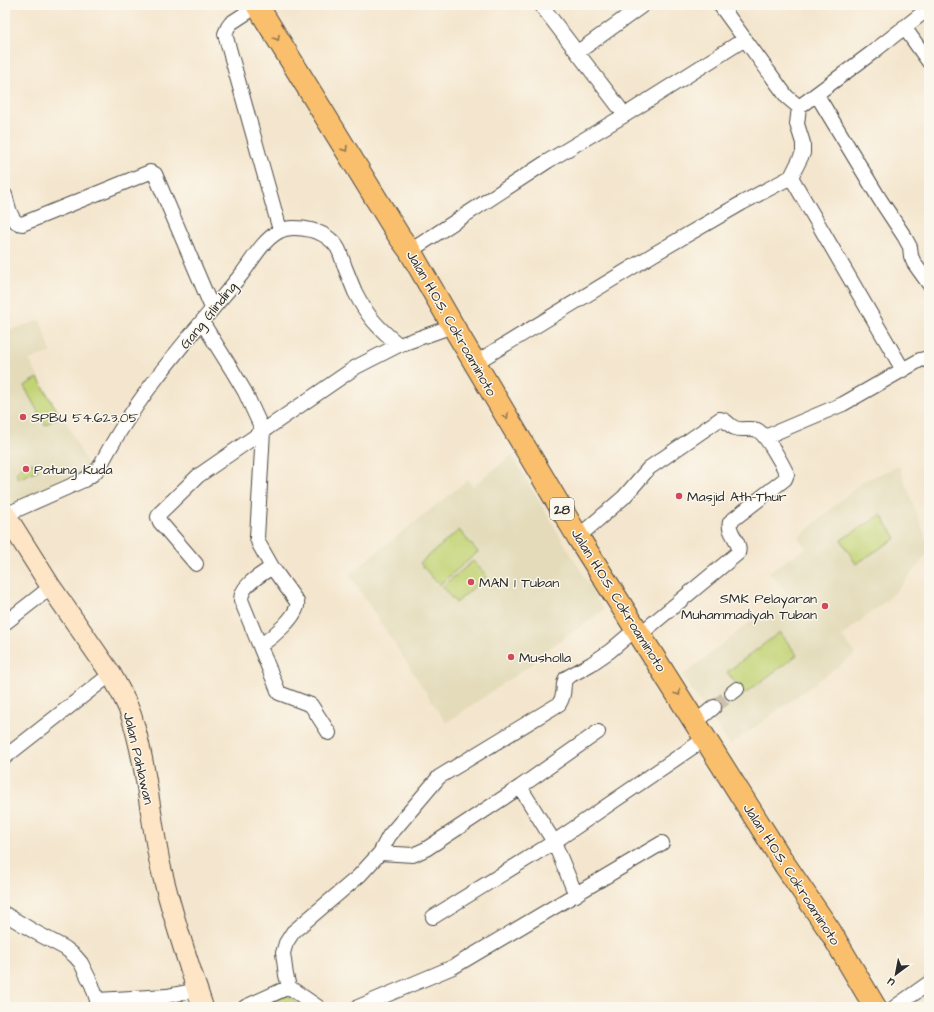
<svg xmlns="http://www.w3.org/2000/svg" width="934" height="1012" font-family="'Architects Daughter',sans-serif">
	<defs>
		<pattern id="cemetery-stones" width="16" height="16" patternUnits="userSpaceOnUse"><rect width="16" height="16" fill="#c2d375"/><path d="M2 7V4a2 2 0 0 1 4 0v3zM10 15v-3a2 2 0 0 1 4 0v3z" fill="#a7b565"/></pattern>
	</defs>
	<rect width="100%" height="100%" fill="#fbf7ec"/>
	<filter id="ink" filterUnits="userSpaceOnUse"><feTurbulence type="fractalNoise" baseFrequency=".025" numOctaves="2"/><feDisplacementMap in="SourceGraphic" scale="8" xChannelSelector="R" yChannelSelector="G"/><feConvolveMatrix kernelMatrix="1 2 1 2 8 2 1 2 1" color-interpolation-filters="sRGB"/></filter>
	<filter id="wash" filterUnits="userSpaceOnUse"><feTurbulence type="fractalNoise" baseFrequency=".012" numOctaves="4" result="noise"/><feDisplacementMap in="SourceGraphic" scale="16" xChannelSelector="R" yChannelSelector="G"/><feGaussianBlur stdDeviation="0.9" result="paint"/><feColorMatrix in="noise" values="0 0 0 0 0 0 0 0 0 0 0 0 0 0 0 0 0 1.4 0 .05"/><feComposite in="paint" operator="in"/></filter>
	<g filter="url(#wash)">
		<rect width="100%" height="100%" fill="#f4e6ce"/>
		<path fill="#e3dbba" d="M 40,320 L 51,352 L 29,360 L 61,416 L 67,423 L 88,466 L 75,478 L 14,506 L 5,488 L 5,332 Z
			M 512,455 L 604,610 L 534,659 L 535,662 L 446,723 L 349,574 L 468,480 L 473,486 Z
			M 899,466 L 929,546 L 928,553 L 901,586 L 888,599 L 842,636 L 855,654 L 730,745 L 682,676 L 787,593 L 769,572 L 806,548 L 798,538 L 863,481 Z"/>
		<path fill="#c2d375" stroke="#767f50" d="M 38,378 L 60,416 L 45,425 L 24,386 Z
			M 28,462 L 35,464 L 38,470 L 18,479 L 16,473 L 22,466 Z
			M 881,515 L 896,538 L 856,564 L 841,540 Z
			M 459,530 L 478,552 L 439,585 L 420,563 Z
			M 473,561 L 487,576 L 456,603 L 442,587 Z
			M 780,632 L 797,655 L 744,694 L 727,672 Z"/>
		<path fill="url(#cemetery-stones)" stroke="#767f50" d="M 285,993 L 303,1007 L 259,1007 Z"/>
	</g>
	<g filter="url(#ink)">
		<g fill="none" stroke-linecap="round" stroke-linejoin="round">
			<path stroke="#ccc1ad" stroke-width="14" stroke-dasharray="14 7" stroke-linecap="butt" d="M 714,707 L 732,693"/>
			<g stroke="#494743" stroke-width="16">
				<path id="minor" d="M 541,5 L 625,115
					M 720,5 L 787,97 L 799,107 L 873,52 L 929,8
					M 257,6 L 231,23 L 228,27 L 225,34 L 280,230
					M 904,27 L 929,62
					M 578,52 L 643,5
					M 817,95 L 879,198 L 904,236 L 910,247 L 911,256 L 914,263 L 929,284
					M 791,177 L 903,370
					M 5,195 C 8,204 10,224 22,224 L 150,172 L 155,174 L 212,308
					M 410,251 L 548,161 L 625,115 L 745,39
					M 475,363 L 654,254 L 742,203 L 791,177 L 803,153 L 803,143 L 797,124 L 799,107
					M 765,437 L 843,404 L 920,360 L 924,359 L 929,361
					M 5,515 L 84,480 L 93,474 L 99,468 C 135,397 190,336 241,275 C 252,261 262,241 278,232 C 290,224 316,229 327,237 C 341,247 340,255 346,270 C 349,277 352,285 355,292 C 367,316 378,328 399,345
					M 578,537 L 624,497 L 649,468 L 720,419 C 726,419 729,426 735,428 C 742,431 751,427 757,430 C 766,434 782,464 787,474 L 785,479 L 730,522 C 727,533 742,542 738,553 L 639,635
					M 196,564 L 160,522 L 158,517 L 160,513 L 198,476 L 263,431 L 245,392 L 232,370 L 202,322
					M 5,623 L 51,587
					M 260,646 C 270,639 300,615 297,602 L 272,567
					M 732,693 L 737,689
					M 696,722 L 714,707
					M 329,733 L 311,705 L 279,693 L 241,600 C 241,585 261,575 272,567 L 259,544 L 257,538 L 263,431 L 356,367 L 399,345 L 453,326
					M 5,757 L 111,674
					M 520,787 L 554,842 L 576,895
					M 380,853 L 389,836 L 439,777 L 559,704 C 567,692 561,686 566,678 L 591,664 L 610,651 L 636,629
					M 5,914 L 35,932 L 65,948 L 75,956 L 81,963 L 92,985 L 97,1000 L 97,1007
					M 433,917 L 554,842 L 706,738
					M 97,1000 L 167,996 L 197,990
					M 245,1007 L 289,987
					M 318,1007 L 289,987 L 286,975 L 283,953 L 286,943 L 293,932 L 359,876 L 380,853 L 413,855 L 426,849 L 520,787 L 598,732
					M 358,1007 L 453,967 L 662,843
					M 895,1007 L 929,983"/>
			</g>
			<g stroke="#494743" stroke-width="22">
				<path id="secondary" d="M 5,514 L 51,587 L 111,674 C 118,687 126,700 131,715 C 146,761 150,816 160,864 C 171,912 187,960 203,1007"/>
			</g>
			<g stroke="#494743" stroke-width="24">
				<path id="trunk" d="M 257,5 L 399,236 L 410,251 L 453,326 L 578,537 L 785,865 L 830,931 L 875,1007"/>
			</g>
			<use href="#minor" stroke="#fff" stroke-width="14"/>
			<use href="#secondary" stroke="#fde5c5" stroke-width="20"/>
			<use href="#trunk" stroke="#f9bf6d" stroke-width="22"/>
		</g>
		<defs><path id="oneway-chevron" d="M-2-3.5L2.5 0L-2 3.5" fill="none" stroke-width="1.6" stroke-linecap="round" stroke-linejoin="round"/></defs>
		<g stroke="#92754c">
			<use href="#oneway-chevron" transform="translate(277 38) rotate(59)"/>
			<use href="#oneway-chevron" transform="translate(345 149) rotate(58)"/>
			<use href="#oneway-chevron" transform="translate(506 416) rotate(59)"/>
			<use href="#oneway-chevron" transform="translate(678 693) rotate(57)"/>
		</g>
	</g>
	<g fill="#d1495b" stroke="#fbf7ec" stroke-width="1.5">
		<circle cx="23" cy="417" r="4"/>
		<circle cx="26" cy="469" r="4"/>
		<circle cx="679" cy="496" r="4"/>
		<circle cx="471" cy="582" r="4"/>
		<circle cx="825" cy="606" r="4"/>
		<circle cx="511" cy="657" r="4"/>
	</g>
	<g text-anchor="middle" stroke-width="3" stroke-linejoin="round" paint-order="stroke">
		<rect fill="#fbf7ec" stroke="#696865" stroke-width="1" x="550" y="498" width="24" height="22" rx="3"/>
		<g font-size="13" font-weight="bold" fill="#2b2b2b">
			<text x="562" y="514">28</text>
		</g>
		<g font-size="14" fill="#2b2b2b" stroke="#fbf7ec">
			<text transform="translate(208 315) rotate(-51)" y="5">Gang Glinding</text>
			<text transform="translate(452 323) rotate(60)" y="5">Jalan H.O.S. Cokroaminoto</text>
			<text transform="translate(619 600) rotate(58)" y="5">Jalan H.O.S. Cokroaminoto</text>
			<text transform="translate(139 758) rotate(77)" y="5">Jalan Pahlawan</text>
			<text transform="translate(792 874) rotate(57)" y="5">Jalan H.O.S. Cokroaminoto</text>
		</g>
		<g font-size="14" fill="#2b2b2b" stroke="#fbf7ec" text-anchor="start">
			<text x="31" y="422">SPBU 54.623.05</text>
			<text x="34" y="474">Patung Kuda</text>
			<text x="687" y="501">Masjid Ath-Thur</text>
			<text x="479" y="587">MAN 1 Tuban</text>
			<text x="817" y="603" text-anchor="end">SMK Pelayaran<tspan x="817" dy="16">Muhammadiyah Tuban</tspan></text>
			<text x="519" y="662">Musholla</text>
		</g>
	</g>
	<rect width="934" height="1012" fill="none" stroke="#fbf7ec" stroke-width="20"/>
	<g transform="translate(896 974) rotate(212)" stroke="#fbf7ec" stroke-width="3" paint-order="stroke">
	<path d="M0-3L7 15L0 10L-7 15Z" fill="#2b2b2b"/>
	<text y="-6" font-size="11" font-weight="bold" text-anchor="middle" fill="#2b2b2b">U</text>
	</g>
</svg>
